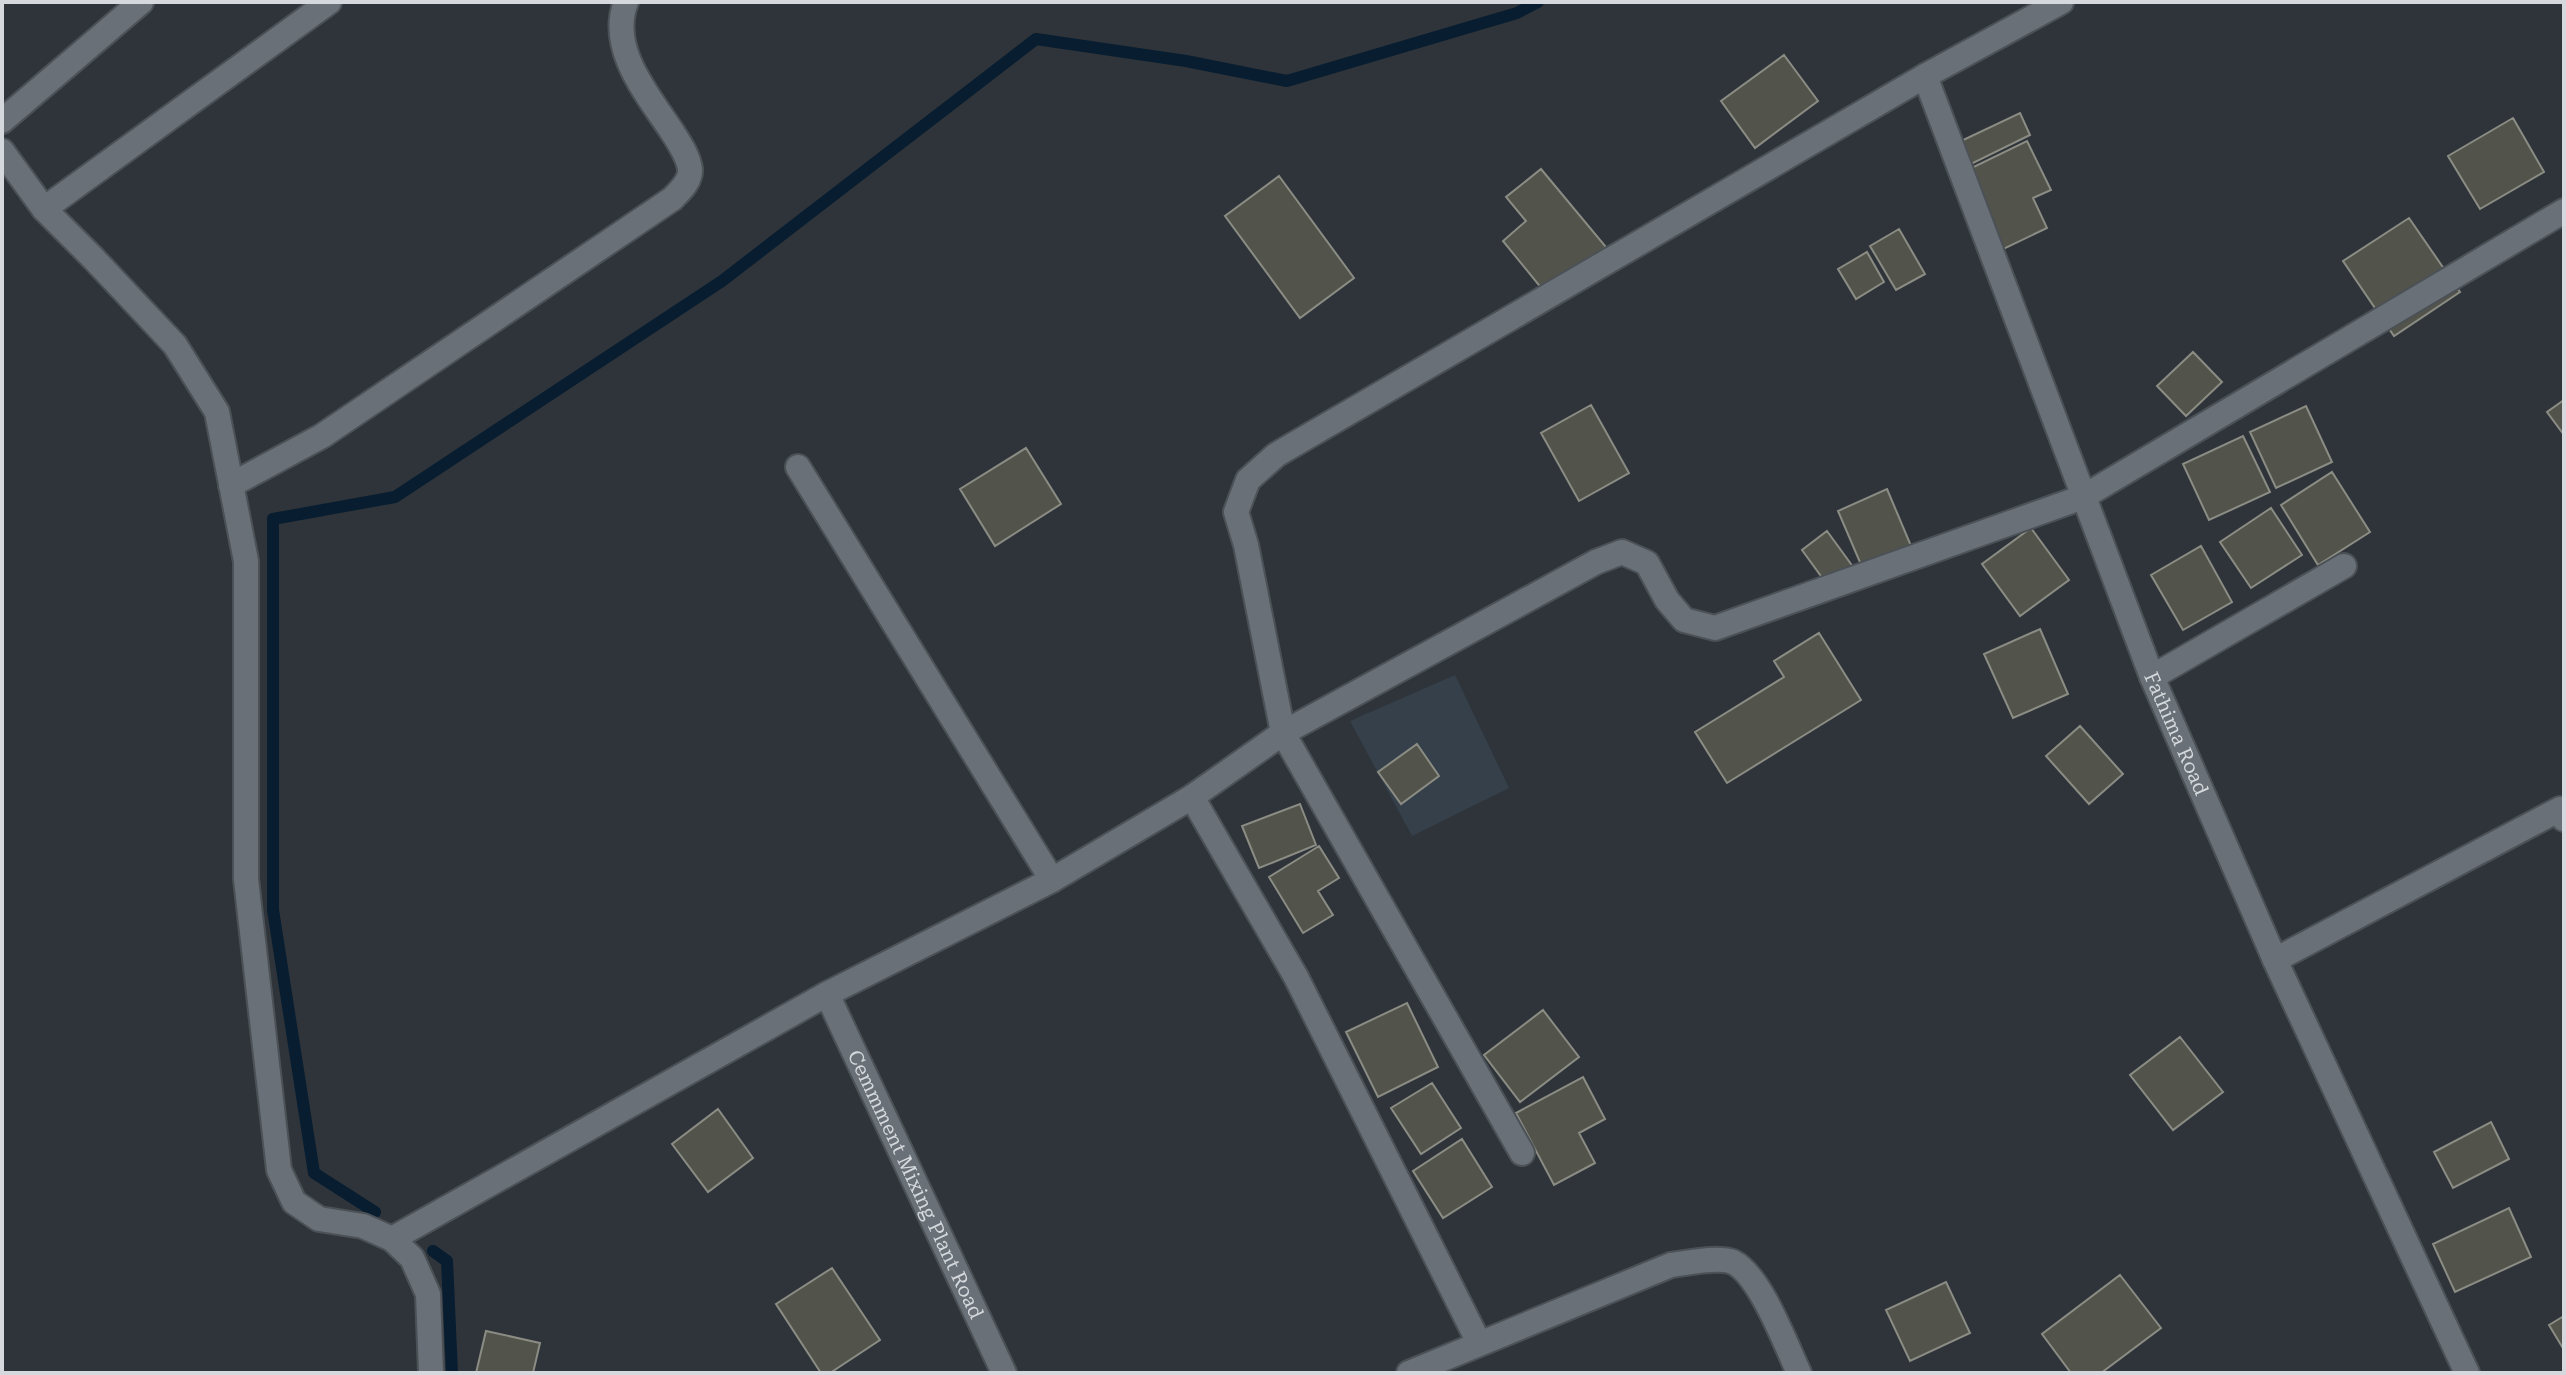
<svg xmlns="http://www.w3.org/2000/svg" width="2566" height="1375" font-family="'Roboto Serif',serif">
	<rect width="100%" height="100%" fill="#2e343a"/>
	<path fill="#35404a" d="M 1455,675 L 1509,788 L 1412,836 L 1350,721 Z"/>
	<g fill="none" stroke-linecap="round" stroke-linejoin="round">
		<path stroke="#081d30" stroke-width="12" d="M 375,1212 L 314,1173 L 273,910 L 273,519 L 395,497 L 722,281 L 1036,39 L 1186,61 L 1287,81 L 1517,13 L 1538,2
			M 433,1251 L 447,1261 L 452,1373"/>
	</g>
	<path fill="#52544b" stroke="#8b8d84" stroke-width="2" d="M 1784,55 L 1818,101 L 1755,148 L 1721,101 Z
		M 2020,113 L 2030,135 L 1971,164 L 1959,142 Z
		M 2513,118 L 2544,172 L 2480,209 L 2448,156 Z
		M 2027,141 L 2051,190 L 2033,198 L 2047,228 L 1993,254 L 1955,176 Z
		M 1541,169 L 1606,247 L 1547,295 L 1503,241 L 1526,221 L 1506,197 Z
		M 1279,176 L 1354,278 L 1300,318 L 1225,216 Z
		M 2409,218 L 2460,292 L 2394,336 L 2343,261 Z
		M 1899,229 L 1925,274 L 1896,290 L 1870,246 Z
		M 1867,252 L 1884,282 L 1856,299 L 1838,269 Z
		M 2193,352 L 2222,382 L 2186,416 L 2157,386 Z
		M 2564,400 L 2564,435 L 2547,412 Z
		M 1591,405 L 1629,473 L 1579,501 L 1541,433 Z
		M 2306,406 L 2332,462 L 2276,488 L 2250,432 Z
		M 2243,436 L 2270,492 L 2209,520 L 2183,464 Z
		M 1026,448 L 1061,504 L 995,546 L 960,489 Z
		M 2332,472 L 2370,532 L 2318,565 L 2281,505 Z
		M 1887,489 L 1914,553 L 1865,574 L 1838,511 Z
		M 2271,508 L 2302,555 L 2251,588 L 2220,542 Z
		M 2031,528 L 2069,580 L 2020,616 L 1982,564 Z
		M 1827,531 L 1859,575 L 1834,594 L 1802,550 Z
		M 2201,546 L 2232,602 L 2183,630 L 2151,575 Z
		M 2040,629 L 2068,694 L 2013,718 L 1984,654 Z
		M 1819,633 L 1861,700 L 1727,783 L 1695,732 L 1784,677 L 1774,661 Z
		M 2080,726 L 2123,774 L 2089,804 L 2046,756 Z
		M 1417,744 L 1439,776 L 1401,804 L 1378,772 Z
		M 1300,804 L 1316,845 L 1259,868 L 1242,826 Z
		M 1319,846 L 1339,878 L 1318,891 L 1333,915 L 1303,933 L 1269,877 Z
		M 1407,1003 L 1438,1067 L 1378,1097 L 1346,1032 Z
		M 1543,1010 L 1579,1057 L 1520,1102 L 1484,1055 Z
		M 2180,1037 L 2223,1092 L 2173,1130 L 2130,1075 Z
		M 1583,1077 L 1605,1119 L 1579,1133 L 1595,1163 L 1554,1185 L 1516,1113 Z
		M 1432,1083 L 1461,1128 L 1421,1154 L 1391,1108 Z
		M 718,1109 L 753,1158 L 708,1192 L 672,1144 Z
		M 2491,1122 L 2509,1159 L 2453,1188 L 2434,1152 Z
		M 1462,1139 L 1492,1187 L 1443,1218 L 1413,1171 Z
		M 2509,1208 L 2531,1257 L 2455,1292 L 2433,1244 Z
		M 832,1268 L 880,1340 L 830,1373 L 821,1373 L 776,1304 Z
		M 2120,1275 L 2161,1328 L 2101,1373 L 2071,1373 L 2042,1334 Z
		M 1946,1282 L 1970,1333 L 1910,1361 L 1886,1310 Z
		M 2564,1316 L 2564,1350 L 2549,1325 Z
		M 486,1331 L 540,1343 L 533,1373 L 476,1373 Z"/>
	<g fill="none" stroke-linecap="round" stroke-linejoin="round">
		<g stroke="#4b5156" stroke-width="28">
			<g id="minor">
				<path id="s1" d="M 1925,76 L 2152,677 L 2275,960 L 2467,1373"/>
				<path d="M 2,121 L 141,2"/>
				<path d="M 2,151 L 44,209 L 94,259 L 175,345 L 217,412 L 246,561 L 246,879 L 279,1170 L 294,1202 L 319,1219 L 363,1226 L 392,1239 L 412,1258 L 428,1294 L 431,1373"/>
				<path d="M 44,209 L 329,2"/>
				<path d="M 798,467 L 1052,880"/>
				<path d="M 231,485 L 322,436 L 672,199 C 680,191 691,181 690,169 C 688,155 678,141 671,130 C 647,94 608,48 626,2"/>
				<path d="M 2152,677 L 2344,566"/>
				<path d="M 1192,797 L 1296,977 L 1479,1343"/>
				<path d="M 2275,960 L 2560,809 L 2564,819"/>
				<path id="s2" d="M 827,994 L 1004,1373"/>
				<path d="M 1522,1153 L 1283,733 L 1246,545 L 1236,512 L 1248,480 L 1276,455 L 1925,76 L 2061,2"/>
				<path d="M 392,1239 L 827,994 L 1052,880 L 1192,797 L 1283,733 L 1596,562 L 1622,552 L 1647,563 L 1667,600 L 1684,620 L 1715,628 L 2083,497 L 2564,211"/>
				<path d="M 1409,1373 L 1671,1265 C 1687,1263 1718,1256 1733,1262 C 1760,1275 1786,1345 1799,1373"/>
			</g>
		</g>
		<use href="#minor" stroke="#697077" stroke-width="24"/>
	</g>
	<g text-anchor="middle" stroke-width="6" stroke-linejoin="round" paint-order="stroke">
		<g font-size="20" fill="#d5d9dd" stroke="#242a2f">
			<text dy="7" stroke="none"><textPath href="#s1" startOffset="704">Fathima Road</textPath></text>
			<text dy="7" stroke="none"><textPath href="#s2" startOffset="210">Cemmment Mixing Plant Road</textPath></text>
		</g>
	</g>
	<rect width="2566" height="1375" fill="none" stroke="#d5d9dd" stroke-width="8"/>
</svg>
